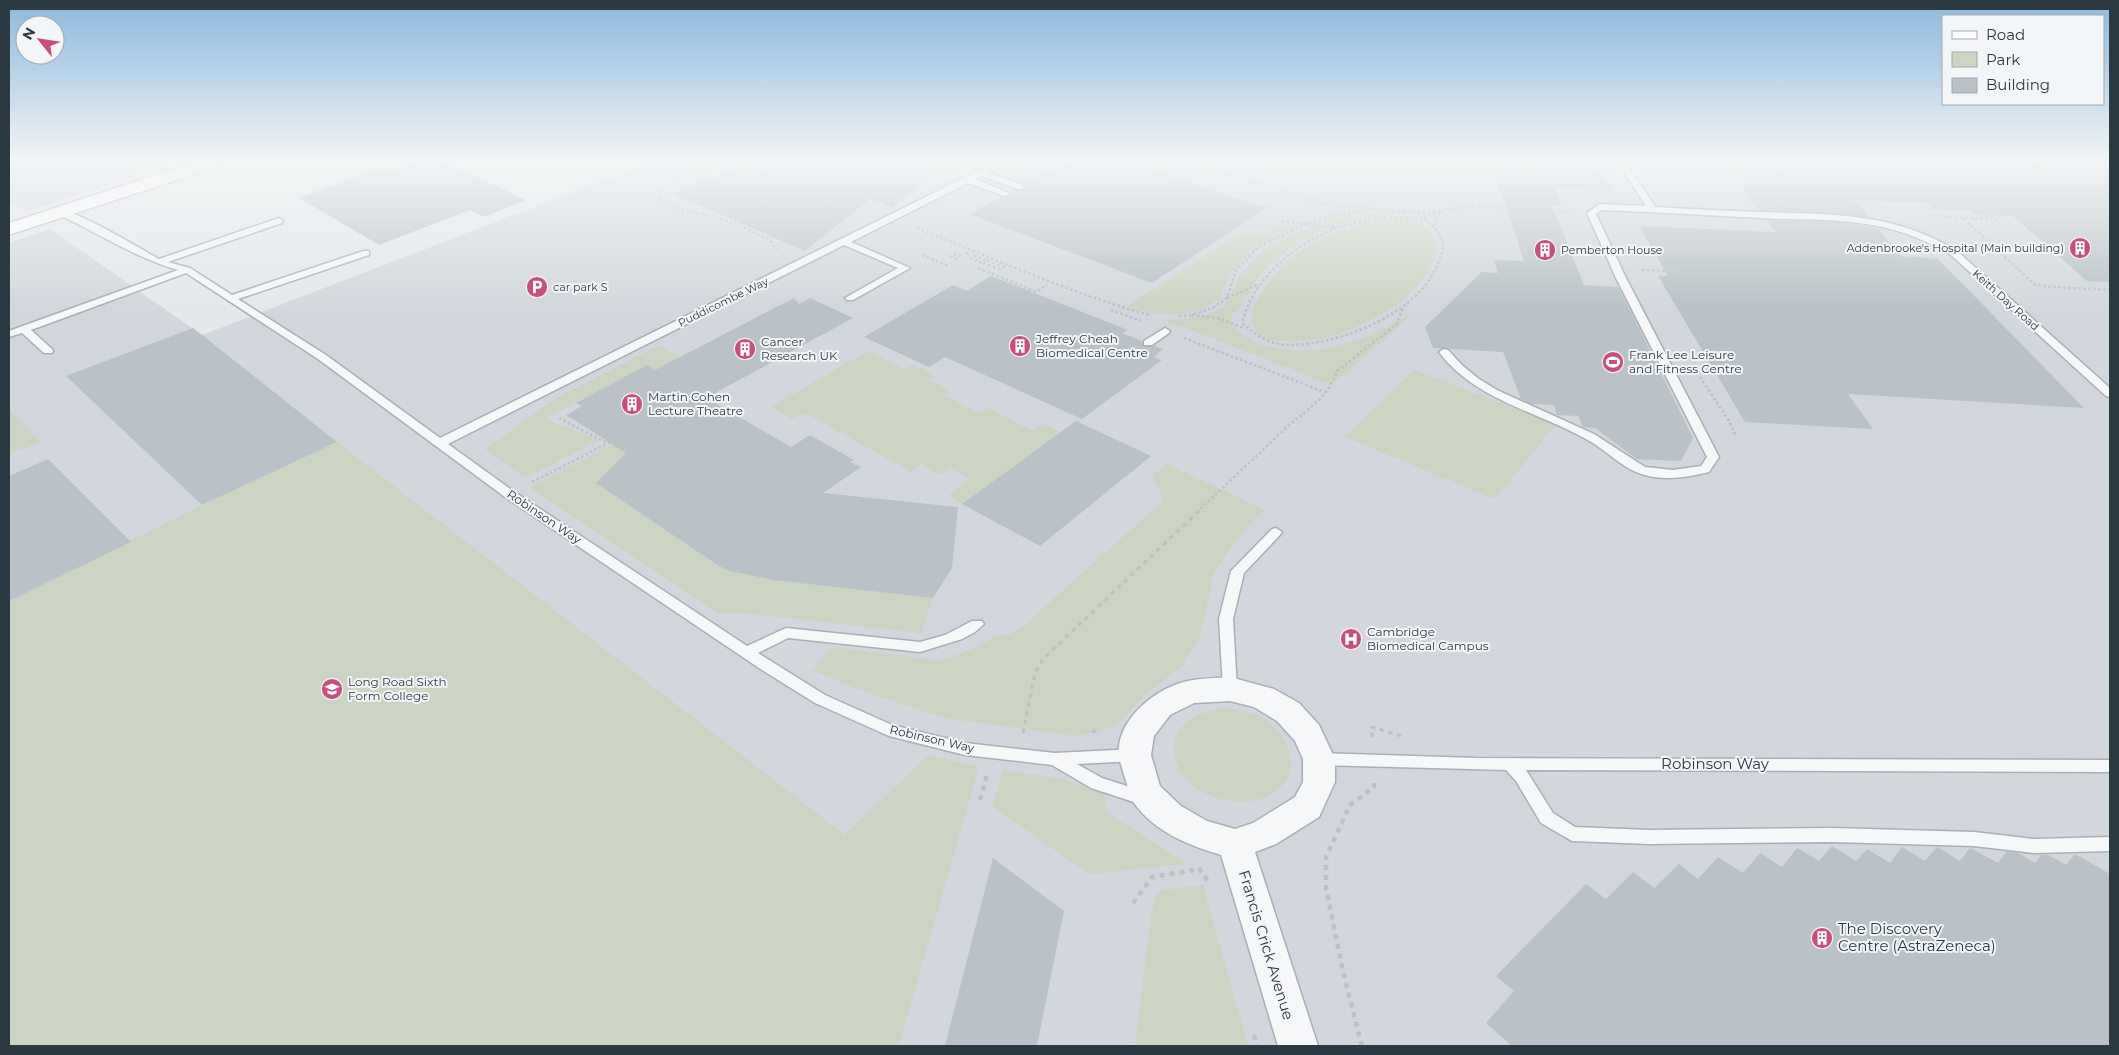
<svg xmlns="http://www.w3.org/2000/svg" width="2119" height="1055" font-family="Montserrat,sans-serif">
	<rect width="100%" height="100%" fill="#e3e8ea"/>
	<path fill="#d1d7dc" d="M 9,161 L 183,161 L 28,211 L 9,204 Z
		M 654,161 L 2110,161 L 2110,1046 L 9,1046 L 9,243 L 50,229 L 202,335 Z"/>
	<path fill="#ccd4c4" d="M 1403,213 C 1382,216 1361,218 1342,223 C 1317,230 1283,251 1266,269 C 1251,283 1247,303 1232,315 L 1231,326 L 1258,345 L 1298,351 L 1326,349 L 1364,338 L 1409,315 L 1406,320 L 1332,385 L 1165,320 C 1185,319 1215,318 1228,301 C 1232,296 1233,289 1236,283 C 1243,269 1255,257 1269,247 C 1275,243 1282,240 1289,236 C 1329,216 1358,214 1403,213 Z
		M 1407,218 C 1421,221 1426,225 1433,237 C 1447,259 1411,296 1393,307 C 1376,318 1358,327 1339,334 C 1324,339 1307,340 1291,341 C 1213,344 1271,268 1303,249 C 1335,230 1370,219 1407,218 Z
		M 1280,224 L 1297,226 C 1274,237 1246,252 1231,273 C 1226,280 1225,291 1220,298 C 1218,300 1213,302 1210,304 C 1186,320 1154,315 1128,306 L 1238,234 L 1268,233 Z
		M 659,345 L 680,357 L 655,370 L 647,366 L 545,419 L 599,440 L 525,478 L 485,449 L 558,397 Z
		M 868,351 L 905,369 L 913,365 L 935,375 L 929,380 L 949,390 L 943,395 L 980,414 L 988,408 L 1032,431 L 1043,424 L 1061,432 L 962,504 L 949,495 L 969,479 L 950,468 L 939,475 L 921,464 L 911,472 L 806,413 L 792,419 L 771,407 Z
		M 1414,370 L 1556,424 L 1495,499 L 1345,437 Z
		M 9,409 L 40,442 L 9,454 Z
		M 636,432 L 730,571 L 773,580 L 933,598 L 921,633 L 744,613 L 718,613 L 529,488 Z
		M 337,442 L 845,835 L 928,755 L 979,767 L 899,1046 L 9,1046 L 9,601 L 202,505 Z
		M 1167,464 L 1265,510 L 1245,529 L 1214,572 L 1201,634 L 1183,666 L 1149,691 L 1116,726 L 1076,736 L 944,718 L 873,695 L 811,670 L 834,647 L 941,661 L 973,649 L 997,636 L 1010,634 L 1022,627 L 1164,500 L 1152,476 Z
		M 1228,708 C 1240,710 1253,712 1264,719 C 1286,733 1302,764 1281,787 C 1258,809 1219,804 1196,788 C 1182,778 1173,763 1174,746 C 1177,719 1204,710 1228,708 Z
		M 1003,770 L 1064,779 L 1104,794 L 1107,813 L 1188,864 L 1090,874 L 992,807 Z
		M 1203,885 L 1248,1046 L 1135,1046 L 1151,915 L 1157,891 Z"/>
	<path fill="#bac2c7" d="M 416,161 L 444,161 L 526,200 L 484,217 L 470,210 L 379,245 L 299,198 L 375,170 L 382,173 Z
		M 749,161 L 948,161 L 892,208 L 870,199 L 805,251 L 673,194 Z
		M 1068,161 L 1158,161 L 1156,172 L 1267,208 L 1152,283 L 969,214 L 1001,197 L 1012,196 L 1013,193 L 1011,192 L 1014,190 L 1024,190 L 1025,184 Z
		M 1487,161 L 1595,161 L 1612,191 L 1554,188 L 1562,205 L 1552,205 L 1584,285 L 1618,287 L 1636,322 L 1693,438 L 1681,461 L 1637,459 L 1595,428 L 1583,427 L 1578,416 L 1557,415 L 1554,405 L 1532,404 L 1521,399 L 1503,352 L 1433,348 L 1425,327 L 1482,272 L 1498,273 L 1494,260 L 1524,261 L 1506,207 Z
		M 1729,161 L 2110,161 L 2110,282 L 2087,281 L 2013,216 L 1977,215 L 1970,210 L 1933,209 L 1928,203 L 1855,200 L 1869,217 L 1839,214 L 1759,210 L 1740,186 L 1749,186 Z
		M 1767,220 L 1834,222 L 1878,228 L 1901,256 L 1938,259 L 2084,408 L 1848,394 L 1873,429 L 1745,422 L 1658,276 L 1668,276 L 1639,226 L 1776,232 Z
		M 991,276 L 1128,330 L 1122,333 L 1142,341 L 1143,346 L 1154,346 L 1163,349 L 1154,357 L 1162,360 L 1082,419 L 945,357 L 929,367 L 864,337 L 953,285 L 967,291 Z
		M 794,298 L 799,304 L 810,298 L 853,318 L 706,398 L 791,447 L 810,435 L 854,460 L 850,462 L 861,467 L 823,493 L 958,507 L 952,568 L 933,598 L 773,580 L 730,571 L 719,566 L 596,483 L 626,453 L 566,415 L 582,406 L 576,403 L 647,365 L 655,370 Z
		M 193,328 L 202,335 L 337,442 L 202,505 L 66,376 Z
		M 1076,421 L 1151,456 L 1040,546 L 962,504 Z
		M 48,459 L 131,542 L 9,601 L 9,476 Z
		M 1832,846 L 1856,861 L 1867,849 L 1890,863 L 1902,847 L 1925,861 L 1937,847 L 1960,861 L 1970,848 L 1998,863 L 2006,852 L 2018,853 L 2035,863 L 2041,855 L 2048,855 L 2066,865 L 2075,854 L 2110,874 L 2110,1046 L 1512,1046 L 1486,1023 L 1514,991 L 1496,976 L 1586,884 L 1606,899 L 1633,872 L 1654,888 L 1679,864 L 1698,879 L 1718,857 L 1743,873 L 1760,853 L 1782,867 L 1797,848 L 1819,861 Z
		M 993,858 L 1064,911 L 1037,1046 L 945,1046 Z"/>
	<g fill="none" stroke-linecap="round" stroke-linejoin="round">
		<g stroke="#a8b0b4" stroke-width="3">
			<path id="lane" d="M 998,161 L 1009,161 L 988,173 L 1023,185 L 1023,189 L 1017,189 L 982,176 L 975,179 L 1011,194 L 1004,196 L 968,183 L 851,242 L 910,268 L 853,300 L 847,300 L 845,298 L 898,268 L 844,245 L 448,444 L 513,491 L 747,646 L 786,628 L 920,642 L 945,635 L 972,621 L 982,621 L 984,624 L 975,632 L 962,639 L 920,652 L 788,638 L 758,653 L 825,695 L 892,725 L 965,743 L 1055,753 L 1135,749 L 1140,751 L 1143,755 L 1140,759 L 1135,761 L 1077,764 L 1102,778 L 1152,794 L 1154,799 L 1152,804 L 1146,806 L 1091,788 L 1052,765 L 965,755 L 889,736 L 815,703 L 759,668 L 505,497 L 318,359 L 186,273 L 31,330 L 52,349 L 53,351 L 52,353 L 44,353 L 22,333 L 9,337 L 9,331 L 178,270 C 135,258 97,232 57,214 L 57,210 C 74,208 141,249 159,259 L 279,218 L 283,221 L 282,223 L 168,262 L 190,268 L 232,295 L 363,251 L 369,251 L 369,255 L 238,299 L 326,355 L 440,438 Z
				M 1617,161 L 1625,161 L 1655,207 C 1690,209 1726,211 1762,212 C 1834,215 1893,212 1957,251 L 2110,388 L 2110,397 L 2106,396 L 1951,255 C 1886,215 1831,221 1759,218 C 1706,215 1654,212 1602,210 L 1596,214 L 1626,278 L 1719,457 L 1709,472 C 1689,477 1665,481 1645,475 C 1622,469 1607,450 1586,439 C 1536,411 1475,400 1439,352 L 1444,349 L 1448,350 L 1463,366 L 1479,379 L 1497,390 L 1594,434 L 1645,467 L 1673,470 L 1701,466 L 1707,457 L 1616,278 L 1587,213 L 1600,204 L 1646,206 Z
				M 1165,328 L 1170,331 L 1169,333 L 1152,345 L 1144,345 L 1144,341 Z
				M 1276,528 L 1282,532 L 1280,535 L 1244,573 L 1233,619 L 1237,689 L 1235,693 L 1230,695 L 1225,693 L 1223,689 L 1219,619 L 1231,571 L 1272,529 Z
				M 1319,753 L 1476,758 L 2110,760 L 2110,772 L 1526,770 L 1553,813 L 1575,827 L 1649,830 L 1833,828 L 1974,832 L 2035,839 L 2110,837 L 2110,851 L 2035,853 L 1974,846 L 1833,842 L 1649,844 L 1572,841 L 1541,823 L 1516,781 L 1506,770 L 1319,765 L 1314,763 L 1311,759 L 1314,755 Z"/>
		</g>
		<g stroke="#a8b0b4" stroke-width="3">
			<path id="street" d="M 1230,677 L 1274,689 L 1299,703 L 1319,725 L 1335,759 L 1335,782 L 1319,817 L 1276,844 L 1255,852 L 1318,1046 L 1278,1046 L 1221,855 C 1188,845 1155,832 1134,803 C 1129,796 1128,786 1125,778 C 1123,771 1120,763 1119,756 C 1115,720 1157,687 1188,681 C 1201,678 1216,678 1230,677 ZM 1230,701 L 1254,707 L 1277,721 L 1295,741 L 1303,759 L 1303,782 L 1295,797 L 1253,823 L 1235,829 L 1207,821 L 1181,806 L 1160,786 L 1151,755 L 1154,736 L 1170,715 L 1194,703 Z"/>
		</g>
		<g stroke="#a3afb6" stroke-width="2">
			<path id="primary" d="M 198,161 L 225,161 L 223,165 L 9,235 L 9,223 Z"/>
		</g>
		<path stroke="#bcc2c6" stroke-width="2.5" stroke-dasharray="2.5 2.5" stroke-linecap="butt" d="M 723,161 L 849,214
			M 732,161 L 682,178 L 666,186 L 659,198 L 679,209 L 713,216 L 738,225 L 769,239 L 777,250
			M 916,161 L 938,171
			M 1187,161 L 1327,204 L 1366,208
			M 1930,216 L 1996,220 L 1993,217
			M 1385,217 L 1424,218 C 1432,226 1442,234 1443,246 C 1443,254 1439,261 1436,268 C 1415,315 1338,345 1289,345 C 1270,345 1256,335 1242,323 C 1253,278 1294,245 1336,228 C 1351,223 1369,221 1385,217 Z
			M 1424,218 L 1443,211 L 1435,220 L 1436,229
			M 1964,219 L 2034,284 L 2051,287 L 2110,290
			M 1981,219 L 1979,217 L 1993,217
			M 1282,221 L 1337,228
			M 917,228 C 994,259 1070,293 1150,315
			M 1977,244 L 1991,245
			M 967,252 L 967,257
			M 954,254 L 963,258
			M 922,255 L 949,266
			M 950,256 L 959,260
			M 970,259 L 977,255
			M 975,261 L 982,256
			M 979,263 L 987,258
			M 983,264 L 990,260
			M 988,266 L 995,262
			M 978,268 L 1036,292 L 1047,285
			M 993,268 L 1000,264
			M 998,270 L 1005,266
			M 1642,270 L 1767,276 L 1800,322 L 2013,336
			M 1227,298 L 1257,285
			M 1111,310 L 1141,321
			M 1192,315 L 1217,318 L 1244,328
			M 1179,316 L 1192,315 L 1214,307 L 1227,298 L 1236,270 L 1260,246 L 1303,225 L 1337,215 L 1372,209 L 1418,213 L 1488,205 L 1508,209 L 1572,212
			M 1184,338 L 1327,393
			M 1700,377 L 1729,421 L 1736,437
			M 559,418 L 607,443
			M 532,482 L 634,430
			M 1197,512 C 1226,485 1255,457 1284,430 C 1304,411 1328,399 1337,371 L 1396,325 L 1403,307"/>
		<path stroke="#bcc2c6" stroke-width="3" stroke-dasharray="4.5 4.5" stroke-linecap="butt" d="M 1092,732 L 1101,730
			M 1023,733 L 1035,673 L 1043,659 L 1199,511
			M 1372,737 L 1372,727 L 1402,736"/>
		<path stroke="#bcc2c6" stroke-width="4.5" stroke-dasharray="5 5" stroke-linecap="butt" d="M 980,800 L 987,774
			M 1199,868 L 1209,883
			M 1133,903 L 1152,877 L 1200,869
			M 1254,1035 L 1257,1046
			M 1362,1046 L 1343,972 L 1326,888 L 1326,857 L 1350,805 L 1374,787 L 1374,783"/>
		<use href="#lane" fill="#f5f7f9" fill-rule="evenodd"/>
		<use href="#street" fill="#f5f7f9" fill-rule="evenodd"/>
		<use href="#primary" fill="#fff" fill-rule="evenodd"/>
	</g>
	<linearGradient id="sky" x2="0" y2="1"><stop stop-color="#8bb8dc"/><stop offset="0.52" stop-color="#f2f5f6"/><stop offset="1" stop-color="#f2f5f6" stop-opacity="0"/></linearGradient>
	<rect width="2119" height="309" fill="url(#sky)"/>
	<defs>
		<g id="building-disc" transform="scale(1.125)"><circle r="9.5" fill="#c94e7d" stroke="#f3f6f8"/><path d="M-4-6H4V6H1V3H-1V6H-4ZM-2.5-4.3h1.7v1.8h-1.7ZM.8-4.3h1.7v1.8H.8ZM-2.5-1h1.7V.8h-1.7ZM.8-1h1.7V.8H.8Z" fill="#fff"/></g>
		<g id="parking-disc" transform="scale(1.125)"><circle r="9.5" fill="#c94e7d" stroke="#f3f6f8"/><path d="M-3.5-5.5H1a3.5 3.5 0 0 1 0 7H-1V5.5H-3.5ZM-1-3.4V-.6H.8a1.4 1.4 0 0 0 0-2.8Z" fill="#fff"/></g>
		<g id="stadium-disc" transform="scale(1.125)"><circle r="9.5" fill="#c94e7d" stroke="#f3f6f8"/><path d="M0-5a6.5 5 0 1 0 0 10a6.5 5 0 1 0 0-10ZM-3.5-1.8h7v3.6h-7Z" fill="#fff"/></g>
		<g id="hospital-disc" transform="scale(1.125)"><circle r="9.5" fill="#c94e7d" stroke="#f3f6f8"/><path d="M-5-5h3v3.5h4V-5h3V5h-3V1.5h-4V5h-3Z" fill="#fff"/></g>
		<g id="university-disc" transform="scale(1.125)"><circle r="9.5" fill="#c94e7d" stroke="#f3f6f8"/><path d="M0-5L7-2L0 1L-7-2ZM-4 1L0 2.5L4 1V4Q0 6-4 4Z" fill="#fff"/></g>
	</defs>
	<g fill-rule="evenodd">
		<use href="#building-disc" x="2080" y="248"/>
		<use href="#building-disc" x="1545" y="250"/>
		<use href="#parking-disc" x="537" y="287"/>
		<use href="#building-disc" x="1020" y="346"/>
		<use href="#building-disc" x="745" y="349"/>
		<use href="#stadium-disc" x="1613" y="362"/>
		<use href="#building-disc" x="632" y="404"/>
		<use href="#hospital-disc" x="1351" y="639"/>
		<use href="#university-disc" x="332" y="689"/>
		<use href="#building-disc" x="1822" y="938"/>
	</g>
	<g text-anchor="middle" stroke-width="4" stroke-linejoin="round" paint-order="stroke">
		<g font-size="11" fill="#2b3942" stroke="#f3f6f8" text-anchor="start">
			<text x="2064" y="252" text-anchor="end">Addenbrooke's Hospital (Main building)</text>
			<text x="1561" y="254">Pemberton House</text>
			<text x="553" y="291">car park S</text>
		</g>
		<g font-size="11" fill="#2b3942" stroke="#f3f6f8">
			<text transform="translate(2006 300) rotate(42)" y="4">Keith Day Road</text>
			<text transform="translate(723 302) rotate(-26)" y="4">Puddicombe Way</text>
		</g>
		<g font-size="12" fill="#2b3942" stroke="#f3f6f8" text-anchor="start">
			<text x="1036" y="343">Jeffrey Cheah<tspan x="1036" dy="14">Biomedical Centre</tspan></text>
			<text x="761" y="346">Cancer<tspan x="761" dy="14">Research UK</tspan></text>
			<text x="1629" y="359">Frank Lee Leisure<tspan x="1629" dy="14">and Fitness Centre</tspan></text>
			<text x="648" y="401">Martin Cohen<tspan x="648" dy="14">Lecture Theatre</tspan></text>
			<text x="1367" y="636">Cambridge<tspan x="1367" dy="14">Biomedical Campus</tspan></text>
			<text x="348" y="686">Long Road Sixth<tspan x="348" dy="14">Form College</tspan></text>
		</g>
		<g font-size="12" fill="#2b3942" stroke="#f3f6f8">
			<text transform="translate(544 517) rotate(34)" y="4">Robinson Way</text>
			<text transform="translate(932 739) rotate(13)" y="4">Robinson Way</text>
		</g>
		<g font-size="15" fill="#2b3942" stroke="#f3f6f8">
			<text x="1715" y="769">Robinson Way</text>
			<text transform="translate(1266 945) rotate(73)" y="5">Francis Crick Avenue</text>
		</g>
		<g font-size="15" fill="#2b3942" stroke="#f3f6f8" text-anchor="start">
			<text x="1838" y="934">The Discovery<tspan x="1838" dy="17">Centre (AstraZeneca)</tspan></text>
		</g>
	</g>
	<rect width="2119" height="1055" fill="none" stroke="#2b3942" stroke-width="20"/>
	<rect x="1942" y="15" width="162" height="90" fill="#f3f6f8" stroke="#a3aaaf"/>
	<rect x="1952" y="31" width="25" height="8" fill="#ffffff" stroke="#a3aaaf"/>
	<text x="1986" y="40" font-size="15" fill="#2b3942">Road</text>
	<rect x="1952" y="52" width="25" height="15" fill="#ccd4c4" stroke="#a3aaaf"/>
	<text x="1986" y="65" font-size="15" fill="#2b3942">Park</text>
	<rect x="1952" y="78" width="25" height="15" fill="#bac2c7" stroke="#a3aaaf"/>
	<text x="1986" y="90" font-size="15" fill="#2b3942">Building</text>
	<g transform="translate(40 40) rotate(300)"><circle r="24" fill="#f3f6f8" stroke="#a3aaaf"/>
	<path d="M0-4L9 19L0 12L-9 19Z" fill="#c94e7d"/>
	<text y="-8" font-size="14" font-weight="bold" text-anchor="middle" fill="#2b3942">N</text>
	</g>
</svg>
